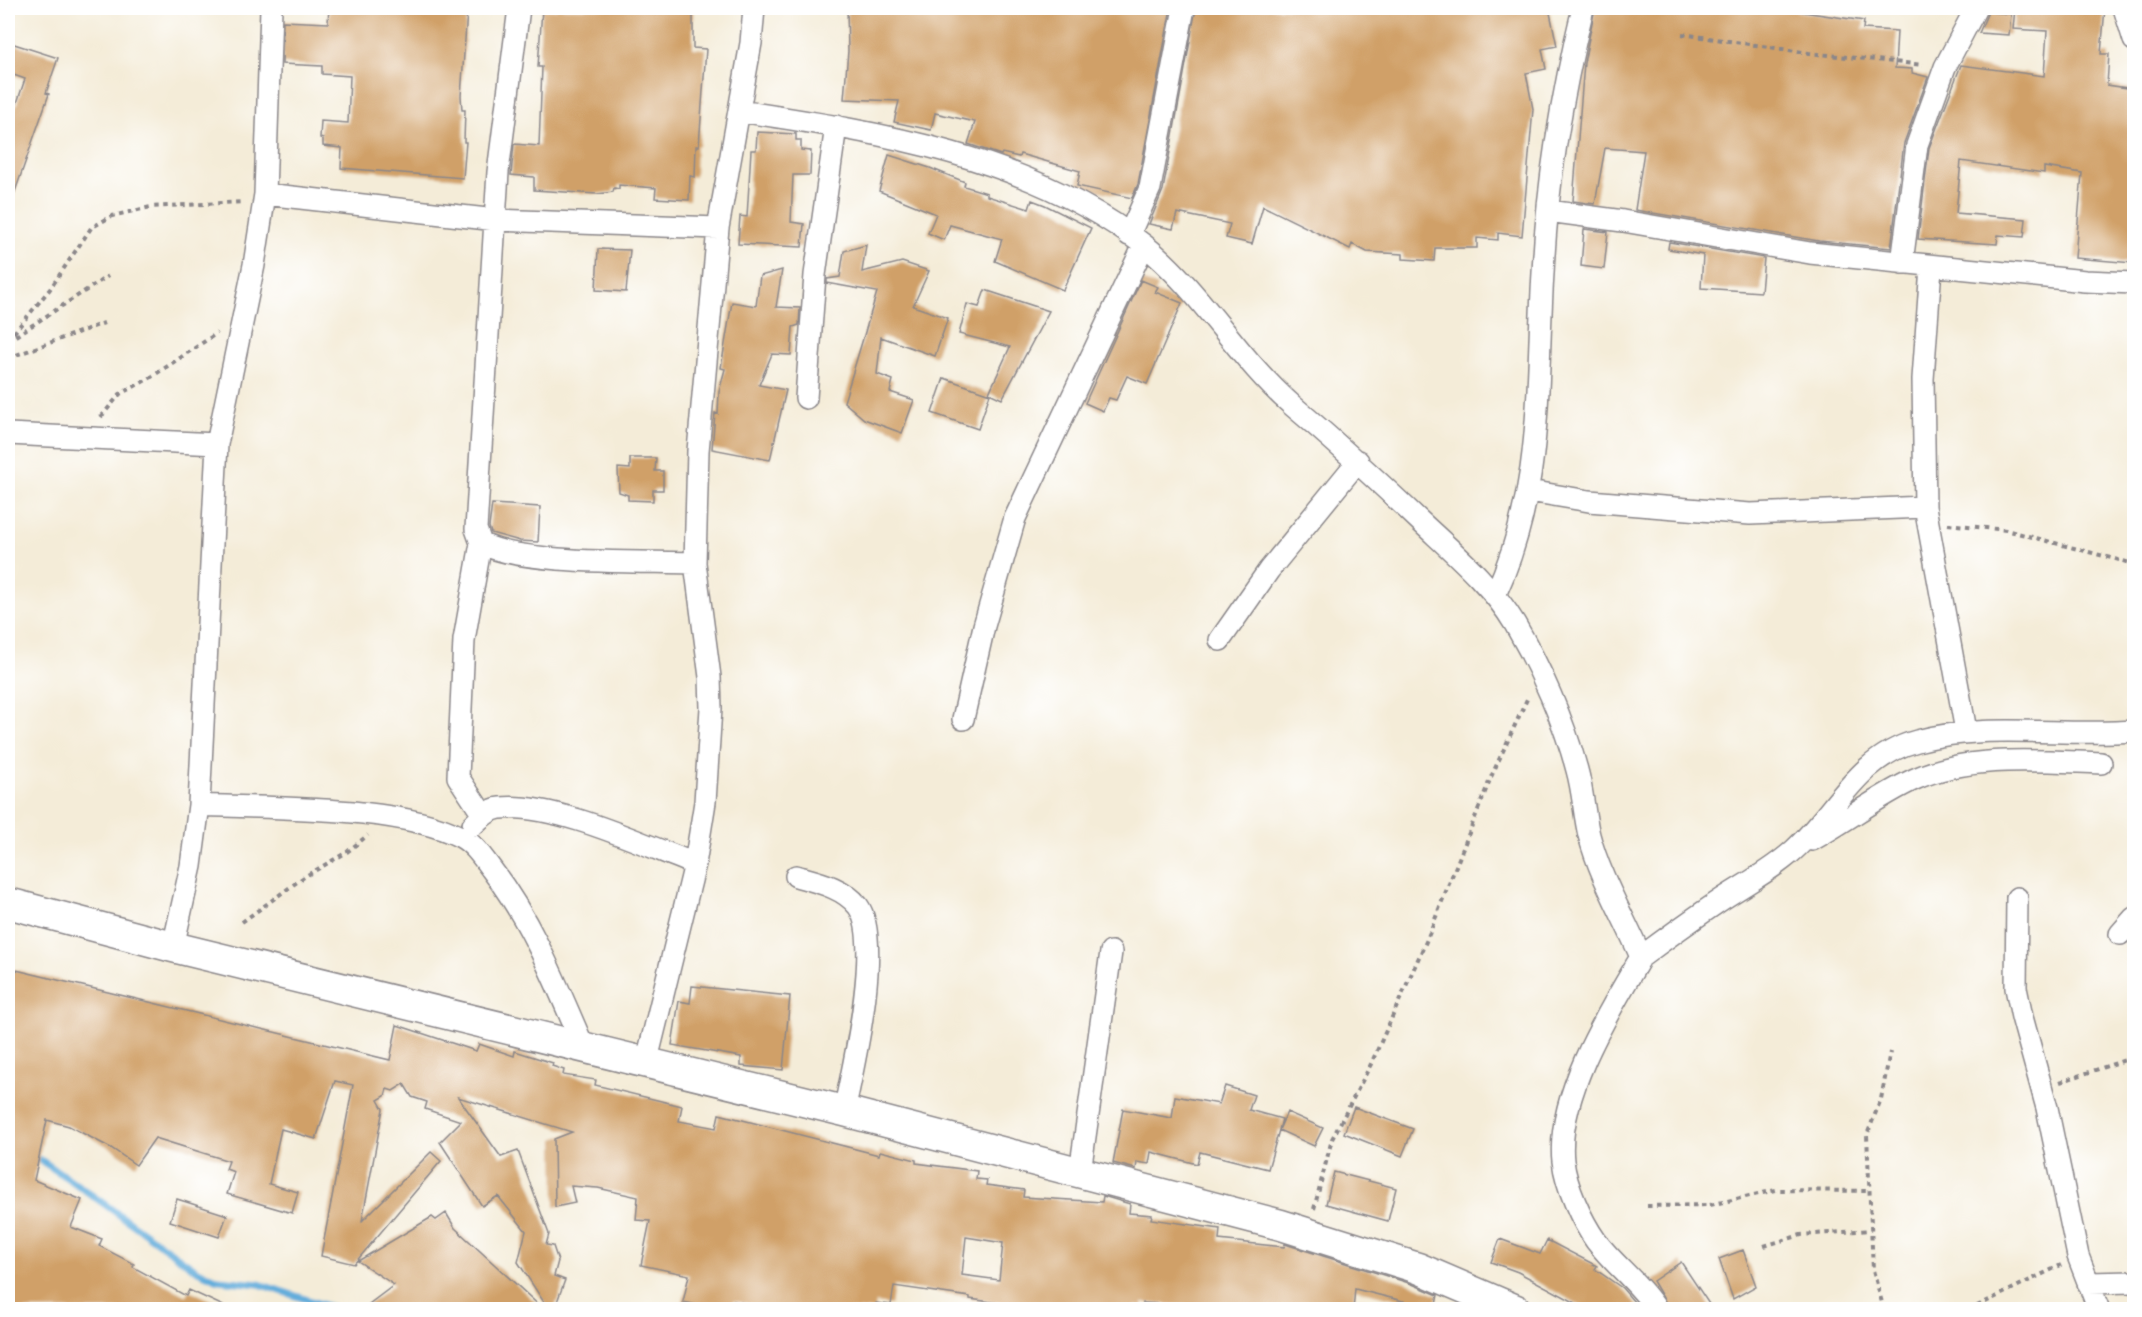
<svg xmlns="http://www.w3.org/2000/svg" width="2142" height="1317" font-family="Itim,sans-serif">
	<rect width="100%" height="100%" fill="#fff"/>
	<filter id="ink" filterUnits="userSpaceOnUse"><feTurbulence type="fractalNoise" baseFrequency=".0167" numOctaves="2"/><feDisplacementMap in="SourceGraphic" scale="12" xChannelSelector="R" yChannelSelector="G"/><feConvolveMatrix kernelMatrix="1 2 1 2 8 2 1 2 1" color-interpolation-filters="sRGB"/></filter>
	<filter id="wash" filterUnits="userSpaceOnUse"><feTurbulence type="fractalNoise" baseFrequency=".008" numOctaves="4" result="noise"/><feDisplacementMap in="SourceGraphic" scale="24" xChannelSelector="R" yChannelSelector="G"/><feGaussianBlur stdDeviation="1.35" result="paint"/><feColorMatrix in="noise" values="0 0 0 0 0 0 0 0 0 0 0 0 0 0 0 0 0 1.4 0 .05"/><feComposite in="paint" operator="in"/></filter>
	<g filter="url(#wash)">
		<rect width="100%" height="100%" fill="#f4ecd8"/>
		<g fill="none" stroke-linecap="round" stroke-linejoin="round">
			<path stroke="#63addb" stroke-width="7" d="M 31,1158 L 39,1159 L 72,1181 L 198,1271 L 219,1280 L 259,1284 L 339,1310"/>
		</g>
		<g id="blocks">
			<path fill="#d0a067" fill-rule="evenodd" d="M 329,8 L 456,8 L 467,11 L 461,96 L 462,110 L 465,110 L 464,142 L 466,142 L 463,178 L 341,168 L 342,148 L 323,146 L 323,139 L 320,138 L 321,121 L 348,123 L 350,76 L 322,74 L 322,66 L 282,64 L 283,21 L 328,23 Z
				M 556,8 L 693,9 L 693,48 L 706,49 L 699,146 L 696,146 L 695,177 L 690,176 L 689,200 L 655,198 L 656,188 L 619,185 L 619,189 L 614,188 L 613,192 L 597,194 L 534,190 L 534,177 L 511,175 L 514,144 L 539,146 L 542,67 L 538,67 L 542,9 L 556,10 Z
				M 847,8 L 1171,8 L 1138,184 L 1132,198 L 1077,186 L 1080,171 L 1020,154 L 1019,157 L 1002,153 L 1001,155 L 968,144 L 975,122 L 935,113 L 931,130 L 894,122 L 899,101 L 844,99 L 848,51 Z
				M 1196,8 L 1549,8 L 1557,46 L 1542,49 L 1546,69 L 1526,73 L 1533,109 L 1522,236 L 1498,233 L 1498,240 L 1477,238 L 1477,248 L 1435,248 L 1434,261 L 1403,259 L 1403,254 L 1367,252 L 1352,244 L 1350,249 L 1263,206 L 1252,244 L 1226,238 L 1230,224 L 1177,213 L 1173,229 L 1149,224 L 1163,190 Z
				M 1595,8 L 1776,8 L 1864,21 L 1863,29 L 1897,31 L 1895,68 L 1912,69 L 1912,73 L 1928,77 L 1904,143 L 1891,248 L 1819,241 L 1635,210 L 1644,151 L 1605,148 L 1595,204 L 1573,201 L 1584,63 Z
				M 2015,8 L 2105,8 L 2101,54 L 2109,54 L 2107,85 L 2134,89 L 2132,152 L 2134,152 L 2133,263 L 2075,258 L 2082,173 L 2044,167 L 2044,173 L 1961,161 L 1956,213 L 2026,219 L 2024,237 L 1998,235 L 1997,244 L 1918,239 L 1929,148 L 1961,65 L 2044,76 L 2047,31 L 2013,29 Z
				M 1988,12 L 2011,14 L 2009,35 L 1979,33 Z
				M 8,42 L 58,58 L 46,93 L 49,94 L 10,206 L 8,205 L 8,130 L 25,79 L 8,73 Z
				M 757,132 L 796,134 L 796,140 L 801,140 L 801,150 L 811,151 L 810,175 L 793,175 L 791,222 L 804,224 L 802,247 L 738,244 L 740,216 L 747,217 L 751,150 L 756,150 Z
				M 889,155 L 930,168 L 965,182 L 964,186 L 987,193 L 987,196 L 1029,209 L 1032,200 L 1045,205 L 1091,228 L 1063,290 L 995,261 L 1002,239 L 950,225 L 944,240 L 928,233 L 936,214 L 879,191 Z
				M 1584,229 L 1608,232 L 1604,269 L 1581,266 Z
				M 1669,242 L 1764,258 L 1761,292 L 1701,288 L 1703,255 L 1668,249 Z
				M 866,245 L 862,272 L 902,262 L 929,271 L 913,306 L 948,318 L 935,356 L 881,337 L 877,374 L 893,380 L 890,392 L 914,400 L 902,433 L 864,419 L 844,402 L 877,292 L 827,283 L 827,279 L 840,277 L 844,251 Z
				M 598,249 L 630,250 L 626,292 L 596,290 Z
				M 782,270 L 776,307 L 800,308 L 799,325 L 793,327 L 791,355 L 772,354 L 759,385 L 786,390 L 770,460 L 712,449 L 715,413 L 718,414 L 719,392 L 725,369 L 721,368 L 732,302 L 756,306 L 760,276 Z
				M 1141,280 L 1158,287 L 1155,292 L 1182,303 L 1147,384 L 1127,376 L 1116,400 L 1109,398 L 1103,411 L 1085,403 Z
				M 985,290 L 1049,311 L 1002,399 L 989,393 L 1010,347 L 959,334 L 967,304 L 979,307 Z
				M 944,378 L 990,394 L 978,429 L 932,413 Z
				M 630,458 L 656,458 L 655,471 L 663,471 L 663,490 L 653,490 L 653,501 L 628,500 L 628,495 L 619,492 L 618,468 L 630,469 Z
				M 492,504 L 540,507 L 538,542 L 520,541 L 491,533 L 489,527 Z
				M 8,968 L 390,1060 L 397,1025 L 476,1051 L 479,1044 L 514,1056 L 515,1051 L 553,1063 L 552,1066 L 564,1070 L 563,1075 L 596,1080 L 595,1085 L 682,1106 L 679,1121 L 716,1128 L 719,1114 L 879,1155 L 880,1151 L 916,1160 L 916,1163 L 977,1171 L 976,1179 L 987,1180 L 986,1185 L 1024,1190 L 1023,1197 L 1102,1202 L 1103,1196 L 1130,1204 L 1129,1213 L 1152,1215 L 1151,1219 L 1220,1229 L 1219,1240 L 1284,1247 L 1285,1244 L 1412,1284 L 1438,1295 L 1435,1309 L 1355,1289 L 1353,1310 L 1215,1310 L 1215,1307 L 1143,1303 L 1143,1306 L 1136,1306 L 1136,1310 L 1019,1310 L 1019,1306 L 970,1299 L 970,1297 L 894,1286 L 891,1305 L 876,1303 L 875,1310 L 783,1310 L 733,1301 L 732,1310 L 722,1310 L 683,1302 L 689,1275 L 641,1265 L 650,1221 L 636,1220 L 638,1197 L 598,1188 L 571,1186 L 575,1203 L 555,1207 L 554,1139 L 572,1132 L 458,1097 L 501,1157 L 518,1151 L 549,1234 L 546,1245 L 553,1246 L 558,1261 L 554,1276 L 565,1280 L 554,1310 L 549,1310 L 518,1262 L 526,1231 L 498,1196 L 482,1206 L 440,1142 L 461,1121 L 425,1109 L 427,1102 L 412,1097 L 404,1084 L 393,1091 L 387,1089 L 385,1096 L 378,1100 L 383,1109 L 362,1221 L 431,1152 L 441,1161 L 354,1264 L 321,1256 L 353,1085 L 335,1081 L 316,1139 L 281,1129 L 269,1184 L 298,1192 L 292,1213 L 227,1194 L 234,1172 L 226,1169 L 229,1161 L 155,1138 L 136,1165 L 111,1148 L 69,1126 L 47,1120 L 34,1180 L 82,1200 L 71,1227 L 102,1239 L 99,1246 L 134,1264 L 133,1267 L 186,1296 L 189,1290 L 232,1310 L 8,1310 L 8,1136 L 10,1115 L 8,1114 ZM 966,1237 L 1003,1243 L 999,1280 L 962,1275 Z
				M 692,986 L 790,996 L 783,1070 L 741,1066 L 741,1057 L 672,1045 L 679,1001 L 690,1003 Z
				M 1225,1086 L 1254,1095 L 1249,1110 L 1282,1119 L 1279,1130 L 1287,1112 L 1323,1128 L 1314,1146 L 1279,1130 L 1268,1169 L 1200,1152 L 1197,1164 L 1151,1152 L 1149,1164 L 1137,1162 L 1136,1169 L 1113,1163 L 1123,1109 L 1172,1118 L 1175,1096 L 1219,1104 Z
				M 1354,1107 L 1413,1129 L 1402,1156 L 1344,1133 Z
				M 1334,1172 L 1396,1188 L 1388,1221 L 1326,1204 Z
				M 177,1199 L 227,1215 L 219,1237 L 170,1221 Z
				M 446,1213 L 455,1228 L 544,1310 L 361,1310 L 394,1285 L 358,1261 L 432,1217 L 436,1220 Z
				M 1500,1239 L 1540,1254 L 1547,1240 L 1597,1266 L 1595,1269 L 1622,1288 L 1641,1310 L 1589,1310 L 1518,1272 L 1491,1262 Z
				M 1743,1250 L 1756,1286 L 1733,1299 L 1719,1259 Z
				M 1681,1262 L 1713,1310 L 1670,1310 L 1653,1281 Z"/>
		</g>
	</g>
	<g filter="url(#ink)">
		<use href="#blocks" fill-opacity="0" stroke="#8b878a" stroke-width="1.5"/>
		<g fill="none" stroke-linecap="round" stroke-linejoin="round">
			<g stroke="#8b878a" stroke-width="24">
				<path id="street" d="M 519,8 L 498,172 L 476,529 L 481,543 C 519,565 646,561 695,563
					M 2124,8 L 2134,40
					M 739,111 C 878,132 1030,156 1144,245 C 1201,290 1237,358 1293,406 C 1337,443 1379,482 1421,522 C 1454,553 1491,584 1515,624 C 1540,667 1564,721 1577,770 C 1583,791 1584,814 1589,835 C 1600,877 1624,917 1641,957 C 1609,1011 1556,1096 1563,1161 C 1566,1186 1581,1220 1596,1241 C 1615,1266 1639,1282 1657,1310
					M 265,194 L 496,220 L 718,228
					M 1548,211 L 1623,221 L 1810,253 L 2085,281 L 2134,283
					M 1129,235 L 1150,188 L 1184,8
					M 1902,263 L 1917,145 L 1945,67 L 1976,8
					M 1931,267 L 1923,379 L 1925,507 L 1966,731
					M 806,398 L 815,275 L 836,126
					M 8,434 L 217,444
					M 1529,491 L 1589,501 L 1750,514 L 1925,507
					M 481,543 L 464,640 L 458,777 L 483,815
					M 1495,595 C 1544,488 1536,387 1543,273 C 1547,184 1562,94 1583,8
					M 1220,640 L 1269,570 L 1358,461
					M 963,719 L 984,626 L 1015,518 L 1144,245
					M 199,805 C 271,809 399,805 461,837 C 474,844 483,858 492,870 C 533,924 557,986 584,1048
					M 473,825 C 481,817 490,809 500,808 C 554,802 644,845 695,864
					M 1812,840 C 1847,821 1878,796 1915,779 C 1970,754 2041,761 2101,763
					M 796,876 C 817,882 843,887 858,906 C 883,940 853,1069 844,1111
					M 2017,898 L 2016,988 L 2022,1017 L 2047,1108 L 2078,1256 L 2099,1310
					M 2120,934 L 2134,918
					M 173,947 L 191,866 L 199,805 L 217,444 L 254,265 L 265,194 L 271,8
					M 1641,957 C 1665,939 1690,921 1715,904 C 1741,886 1770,872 1794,850 C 1836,812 1857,757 1917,741 C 1987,722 2063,737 2134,731
					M 646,1064 L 695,864 L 705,802 L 711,708 L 710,677 L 695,563 L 698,451 L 718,228 L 751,43 L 754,8
					M 1080,1172 L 1111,952
					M 2088,1283 L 2134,1282"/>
			</g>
			<g stroke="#8b878a" stroke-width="33">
				<path id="secondary" d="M 8,903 L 173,947 L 844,1111 L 1281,1225 L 1418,1268 L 1516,1310"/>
			</g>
			<path stroke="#8b878a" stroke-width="4" stroke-dasharray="4.5 4.5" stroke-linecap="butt" d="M 1682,34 L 1809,53 L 1923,65
				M 8,340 L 50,289 L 91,228 L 112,216 L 151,207 L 242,202
				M 8,341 L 108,276
				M 2130,354 L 2134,355
				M 8,358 L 104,323
				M 101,417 L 120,394 L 150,378 L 217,333
				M 1948,524 L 2006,530 L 2134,564
				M 242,922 L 304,877 L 347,852 L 368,835
				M 2060,1082 L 2134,1057
				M 1647,1206 L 1710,1205 L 1776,1190 L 1869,1191
				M 1314,1209 L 1332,1139 L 1371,1064 L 1428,937 L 1491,777 L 1528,697
				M 1764,1246 L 1801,1235 L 1871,1230
				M 1884,1310 L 1873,1270 L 1867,1135 L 1881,1099 L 1890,1052
				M 1969,1310 L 2061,1265"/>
			<use href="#street" stroke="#fff" stroke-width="21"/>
			<use href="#secondary" stroke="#fff" stroke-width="30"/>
		</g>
	</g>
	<rect width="2142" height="1317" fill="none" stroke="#fff" stroke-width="30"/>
</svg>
